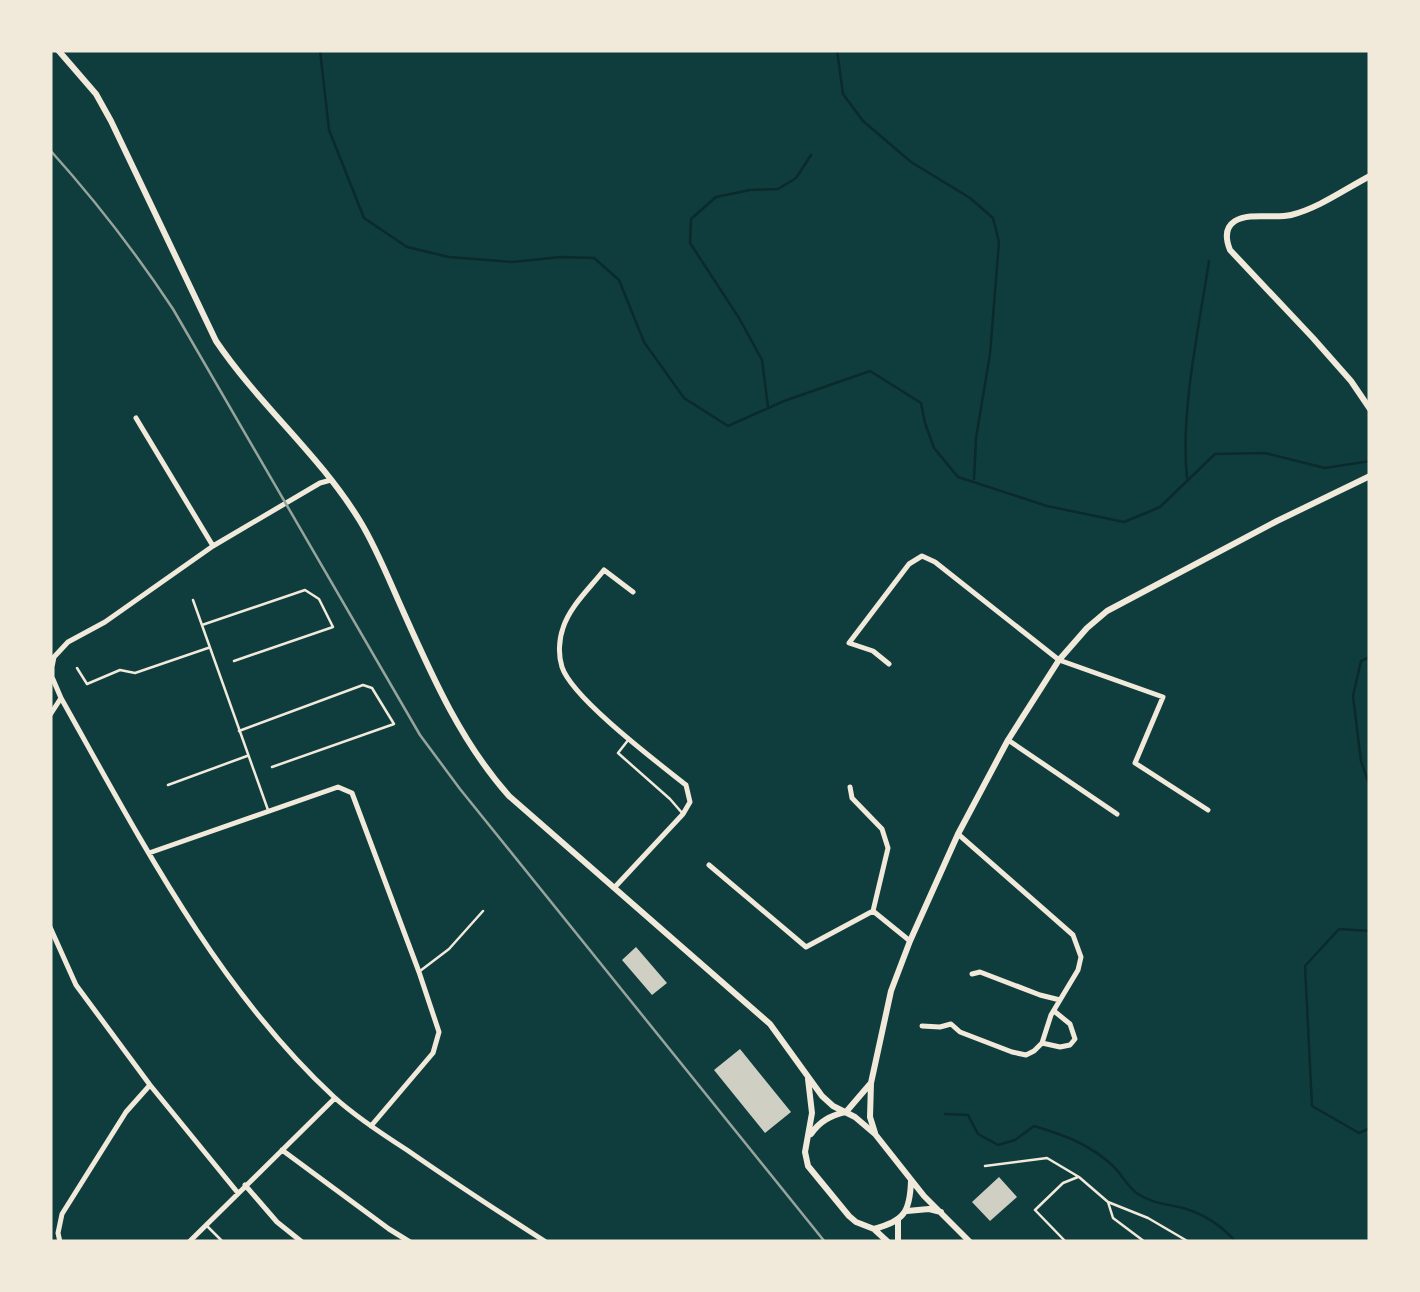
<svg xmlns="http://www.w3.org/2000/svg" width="1420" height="1292" font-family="'Golos Text',sans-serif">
	<rect width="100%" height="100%" fill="#0f3d3e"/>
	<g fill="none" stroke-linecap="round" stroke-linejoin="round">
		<path stroke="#0a2a2b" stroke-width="2.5" d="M 320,50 L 329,130 L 364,218 L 407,247 L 449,257 L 512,262 L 561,257 L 594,258 L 619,280 L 644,342 L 684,398 L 728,426 L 784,401 L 870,371 L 921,403 L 925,423 L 934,448 L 958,477 L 1047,506 L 1124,522 L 1160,507 L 1215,454 L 1265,453 L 1325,468 L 1370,461
			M 837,50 L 843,94 L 863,121 L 911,162 L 970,198 L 993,218 L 999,242 L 990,354 L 976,438 L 974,479
			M 768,407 L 762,360 L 739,318 L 690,243 L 691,219 L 716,197 L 750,190 L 778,189 L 796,178 L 811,155
			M 1187,478 C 1180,413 1199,327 1209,261
			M 1370,657 L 1361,661 L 1353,696 L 1361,761 L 1370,787
			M 1370,931 L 1339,929 L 1305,966 L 1312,1106 L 1359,1133 L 1370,1128
			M 945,1114 L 968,1115 L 978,1134 L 998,1145 L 1015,1140 L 1034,1126 C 1064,1135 1089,1144 1112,1165 C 1122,1174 1127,1187 1138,1194 C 1153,1204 1167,1204 1183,1208 C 1204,1214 1222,1226 1236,1242"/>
	</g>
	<path fill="#cfcfc3" d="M 636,947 L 667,983 L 652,995 L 622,960 Z
		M 740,1049 L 791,1112 L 765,1133 L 714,1070 Z
		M 999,1177 L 1017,1197 L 990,1221 L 972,1202 Z"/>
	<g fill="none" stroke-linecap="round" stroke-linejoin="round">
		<path stroke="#f1e9da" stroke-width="2.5" d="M 193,600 L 268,810
			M 202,625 L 305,590 L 319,599 L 333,627 L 234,661
			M 77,668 L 87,684 L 120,670 L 135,673 L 208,648
			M 239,731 L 363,685 L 372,688 L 394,724 L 272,767
			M 629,739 L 618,753 L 670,799 L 683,814
			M 168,785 L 247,756
			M 420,971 L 449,949 L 483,911
			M 985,1166 L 1047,1158 L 1079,1177 L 1108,1202 L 1148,1218 L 1189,1242
			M 1108,1202 L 1113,1218 L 1145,1242
			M 207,1226 L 223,1242
			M 1066,1242 L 1035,1210 L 1063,1183 L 1078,1177"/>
		<path stroke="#f1e9da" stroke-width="5" d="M 136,418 L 213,546
			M 331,480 L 320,483 L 213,546 L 105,622 L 68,642 L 54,657 L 52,667 L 52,677 L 61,698 C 138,835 217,989 334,1097 C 356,1117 382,1134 407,1150 C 453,1182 499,1212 546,1242
			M 889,664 L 873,651 L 849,643 L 909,564 L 922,556 L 935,562 L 1059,660 L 1163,697 L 1135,763 L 1208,810
			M 50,715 L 61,698
			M 1008,740 L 1117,814
			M 850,787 L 852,798 L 882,829 L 888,848 L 873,911 L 910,941
			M 149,853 L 338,787 L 352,793 L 419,972 L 439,1032 L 433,1053 L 371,1126
			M 709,865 L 806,947 L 873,911
			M 614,888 L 683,814 L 690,802 L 686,785 C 657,762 572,698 562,667 C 558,655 559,639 563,628 C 570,606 590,588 604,570 L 633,592
			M 50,927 L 76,985 L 150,1085 L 238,1193
			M 972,974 L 980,972 L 1040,995 L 1060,1000
			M 922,1026 L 940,1027 L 951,1024 L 960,1032 L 1012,1052 L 1026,1055 L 1034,1051 L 1042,1043 L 1051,1015 L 1078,970 L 1081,957 L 1073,935 L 958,834
			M 1042,1043 L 1060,1047 L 1070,1045 L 1075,1039 L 1070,1024 L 1054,1011
			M 282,1150 L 389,1229 L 410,1242
			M 245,1185 L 277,1222 L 302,1242
			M 60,1242 L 58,1233 L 62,1214 L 126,1112 L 150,1085
			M 189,1242 L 335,1098"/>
		<path stroke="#f1e9da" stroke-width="6" d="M 1370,176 C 1345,189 1319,208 1291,215 C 1274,219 1250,212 1235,221 C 1224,228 1226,240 1230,250 L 1313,338 L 1351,381 L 1370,409
			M 846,1112 L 870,1084
			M 875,1133 L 870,1117 L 871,1083 L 891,991 L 910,941 L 958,834 L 1008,740 L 1059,660 L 1087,628 L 1107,611 L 1277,521 L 1370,476"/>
		<path stroke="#f1e9da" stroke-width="6" d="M 58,50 L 96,94 L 111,121 L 216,341 C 260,406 319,454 360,521 C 377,549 389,580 403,611 C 432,676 461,742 509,796 L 770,1024 L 822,1096 L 833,1106 L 855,1117 L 875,1134 L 924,1196 L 970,1242
			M 808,1079 L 812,1113 L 805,1152 L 808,1166 L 849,1216 L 856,1222 L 874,1229 C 904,1221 910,1212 911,1181
			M 811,1134 C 820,1121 830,1116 845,1112
			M 907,1211 L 929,1209 L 941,1212
			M 875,1230 L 888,1242
			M 898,1242 L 898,1220"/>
		<path stroke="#97a49c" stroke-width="2.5" d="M 50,150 C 95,200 136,253 173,309 L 420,735 L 460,789 L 825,1242"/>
	</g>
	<rect width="1420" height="1292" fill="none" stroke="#f1e9da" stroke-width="105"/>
</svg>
